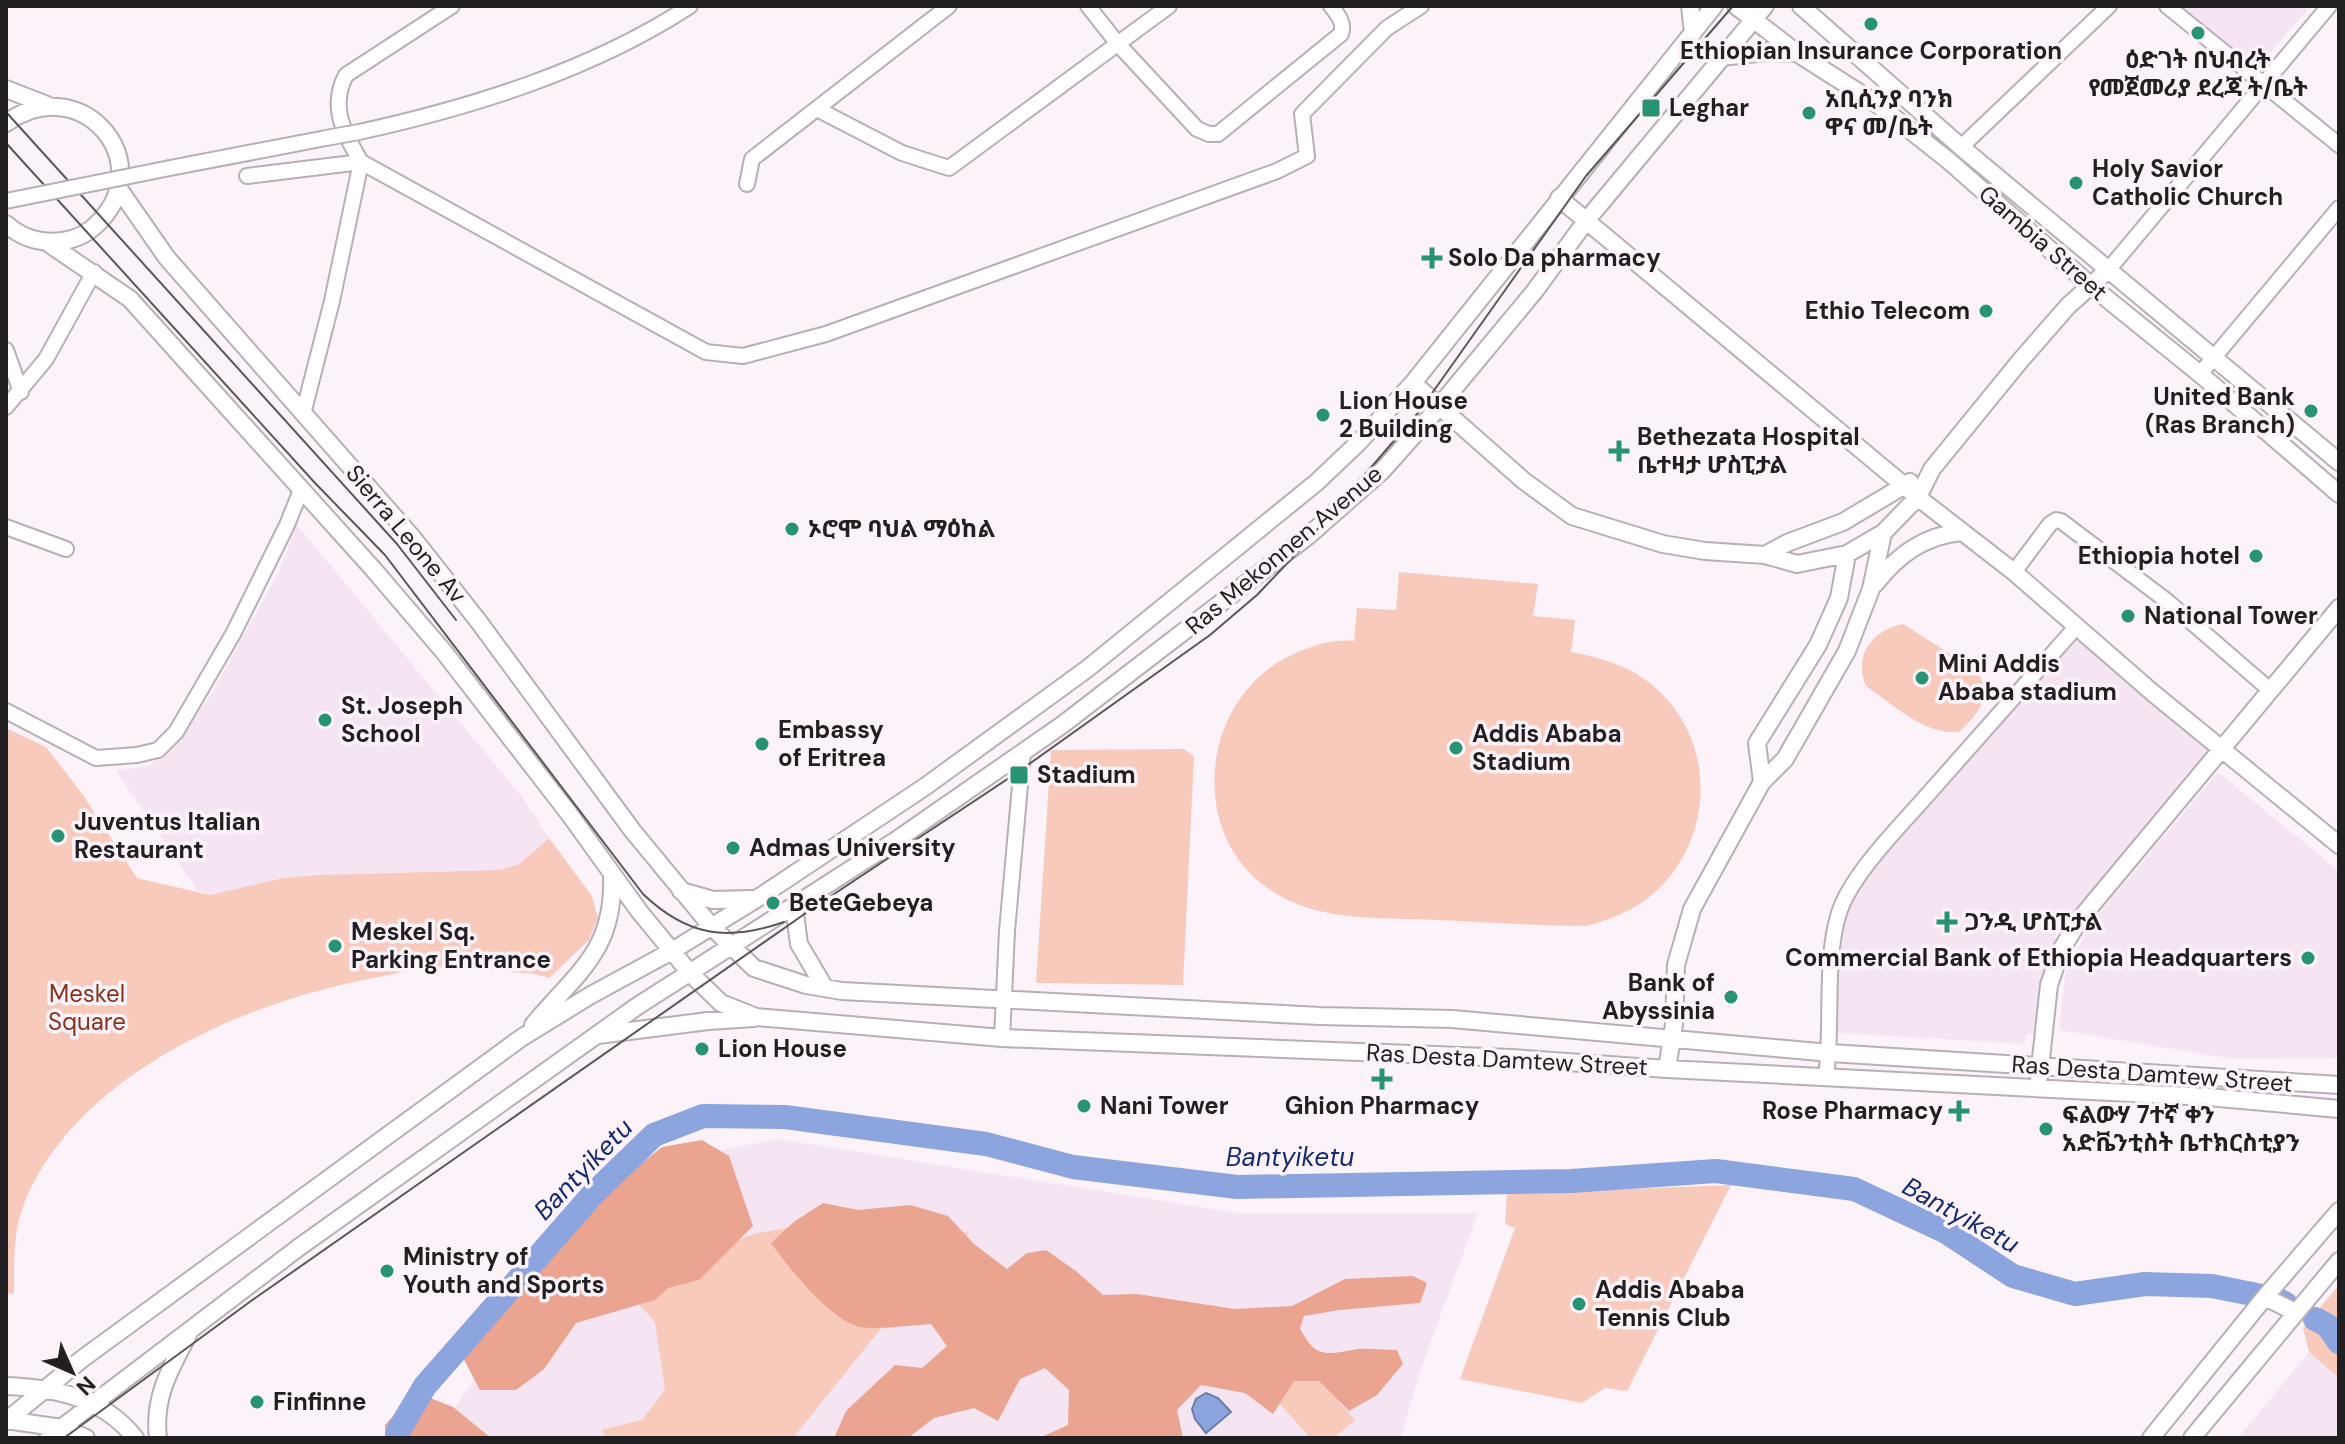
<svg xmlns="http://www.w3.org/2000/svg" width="2345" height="1444" font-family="'DM Sans','Noto Sans Ethiopic',sans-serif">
	<rect width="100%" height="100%" fill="#fcf3fa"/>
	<path fill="#f5e5f2" d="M 2181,6 L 2303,6 L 2307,10 L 2256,69 Z
		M 297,525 L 522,797 L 549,838 L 519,864 L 501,870 L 375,873 L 283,878 L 210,895 L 197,890 L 116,771 L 151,765 L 175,744 L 211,695 L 279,571 Z
		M 2076,627 L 2221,749 L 2056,934 L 2044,1034 L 2026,1034 L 2025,1044 L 1820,1032 L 1832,910 L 1928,781 L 1934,786 Z
		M 2218,772 L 2339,871 L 2339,1058 L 2233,1059 L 2059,1030 L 2065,976 L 2090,924 Z
		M 778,1139 L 1237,1213 L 1478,1213 L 1419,1374 L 1401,1438 L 433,1438 L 514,1325 L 666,1161 Z
		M 2309,1352 L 2339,1378 L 2339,1438 L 2238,1438 Z"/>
	<path fill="#f8cabc" d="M 1399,572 L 1538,584 L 1533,616 L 1575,620 L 1571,652 C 1593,656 1616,662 1635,673 C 1716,721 1722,833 1653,894 C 1634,911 1610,919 1587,926 C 1537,926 1486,922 1436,920 C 1384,917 1328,922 1282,897 C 1183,845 1197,695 1296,653 C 1314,645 1335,639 1354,641 L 1357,608 L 1396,610 Z
		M 1903,624 L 1977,671 C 1993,696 1979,714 1959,732 C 1924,735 1894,705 1866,686 C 1853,656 1872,630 1903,624 Z
		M 6,728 L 46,747 L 83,795 L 137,878 L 210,895 L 283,878 L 319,875 L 500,870 L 519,864 L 549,838 L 592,896 L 598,918 L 589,940 L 549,978 L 535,974 C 503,972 469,965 438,967 C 418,968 398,973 378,977 C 248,1001 77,1072 24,1204 C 13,1231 14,1265 14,1294 L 6,1293 Z
		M 1184,749 L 1194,756 L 1183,985 L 1036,983 L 1051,750 Z
		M 1731,1185 L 1627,1391 L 1605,1388 L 1582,1403 L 1460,1379 L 1515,1228 L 1505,1224 L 1507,1194 Z
		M 866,1212 L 969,1233 L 900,1326 L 883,1326 L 793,1438 L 607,1438 L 601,1430 L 642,1420 L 665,1390 L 655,1322 L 638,1303 L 683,1261 L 754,1234 Z
		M 2339,1285 L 2339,1378 L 2309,1352 L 2303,1328 Z
		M 1298,1356 L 1355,1420 L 1334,1438 L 1310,1438 L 1264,1386 Z"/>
	<path fill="#eba48f" d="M 702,1140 L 729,1156 L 753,1226 L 699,1280 L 668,1288 L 655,1300 L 576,1323 L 544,1369 L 516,1390 L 480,1390 L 461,1354 L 489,1321 L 525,1267 L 615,1184 L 662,1147 Z
		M 823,1203 L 858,1210 L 910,1205 L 948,1216 L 974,1244 L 1007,1269 L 1027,1253 L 1046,1250 L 1076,1271 L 1103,1295 L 1137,1294 L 1235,1309 L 1292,1306 L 1345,1279 L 1413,1276 L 1427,1283 L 1420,1303 L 1339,1310 L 1304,1316 L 1300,1328 C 1315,1360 1328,1354 1358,1349 C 1371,1348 1384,1350 1397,1350 L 1403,1364 L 1377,1395 L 1349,1411 L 1319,1381 L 1294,1381 L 1273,1414 L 1245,1393 L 1201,1385 L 1177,1410 L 1183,1438 L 1039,1438 L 1068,1425 L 1069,1390 L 1045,1368 L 1020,1379 L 998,1421 L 974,1408 L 934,1418 L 908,1438 L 834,1438 L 846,1411 L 895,1365 L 922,1368 L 947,1346 L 931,1324 C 914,1325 869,1331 856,1326 C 826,1315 789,1268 771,1243 L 795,1221 Z
		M 415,1392 L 453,1407 L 491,1438 L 386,1438 L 385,1425 Z"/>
	<path fill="#8ca5df" stroke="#6c7da6" stroke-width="2" d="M 1206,1393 L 1218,1398 L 1231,1412 L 1206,1433 L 1195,1419 L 1192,1409 L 1196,1399 Z"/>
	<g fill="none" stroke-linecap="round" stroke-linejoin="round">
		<path stroke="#8ca5df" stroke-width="24" d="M 2315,1319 L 2327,1325 L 2339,1342
			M 398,1438 L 397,1433 L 425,1386 L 593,1194 L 654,1135 L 703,1116 L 785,1117 L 986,1144 L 1073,1167 L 1237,1187 L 1571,1181 L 1716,1171 L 1854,1189 L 1946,1232 L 2013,1276 L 2075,1294 L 2145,1284 L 2212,1286 L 2277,1299 L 2286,1304"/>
		<g stroke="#b8afb6" stroke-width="18">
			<path id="minor" d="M 452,6 L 346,75 C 329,107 344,133 361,162 L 706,352 L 743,356 L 826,334 L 1277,171 L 1307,156 L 1302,114 L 1387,28 L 1421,6
				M 1088,6 L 1118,44 L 1197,129 L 1209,134 L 1218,134 L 1341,34 C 1345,23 1338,15 1331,6
				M 2167,6 L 2339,145
				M 817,109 L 902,153 L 949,168 L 1169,6
				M 359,132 C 473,107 592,70 690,6
				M 1961,147 L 2109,6
				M 170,168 L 326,138
				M 247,176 L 361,162 L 332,301 L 303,414
				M 747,184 L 752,159 L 949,6
				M 2109,269 L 2329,6
				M 6,350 L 21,392
				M 2200,374 L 2339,208
				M 6,407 L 46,359 L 94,272
				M 6,527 L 66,549
				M 2014,572 L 2050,524 L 2056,520 L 2061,521 L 2167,601 L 2270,690
				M 6,711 L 96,758 L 137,755 L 158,750 L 176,732 L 233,634 L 287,525 L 301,490
				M 1002,1038 L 1007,931 L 1023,752
				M 1826,1077 C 1833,1027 1824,959 1839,913 C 1850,877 1896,830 1922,801 C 1973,743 2024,685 2076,627"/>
		</g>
		<g stroke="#b8afb6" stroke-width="20">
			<path id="major" d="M 1690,6 L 1693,33
				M 1736,6 L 1797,53 L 1877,104 L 1949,161 L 2090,285 L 2200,374 L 2339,494
				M 1801,6 L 1961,147 L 2339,462
				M 1721,57 L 1766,52 L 1797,53
				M 6,89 L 47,105
				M 6,123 C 80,70 158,159 100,221 C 90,232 77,239 63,241 C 41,244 23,239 6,224
				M 119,189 L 167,258 L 412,537 L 479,622 L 632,830 L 711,926 L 754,968 L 806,985 L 842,991 L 1320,1016 L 1452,1019 L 1830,1053 L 2339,1085
				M 1559,198 L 1925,503 L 2014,572 L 2153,693 L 2339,845
				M 48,243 L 130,299 L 374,570 L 444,652 L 570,815 L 639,911 L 690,973 L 721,1003 L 756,1017 L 1002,1038 L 1511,1058 L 1667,1069 L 2208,1097 L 2339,1109
				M 1413,383 L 1524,481 L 1572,516 L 1663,544 L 1705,551 L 1765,555 L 1797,564 L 1847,554 L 1883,533 L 1918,497 L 1932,469 L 2020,361 L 2068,306 L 2109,269
				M 1765,555 L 1787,543 L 1843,522 L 1910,482
				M 1875,584 C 1898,555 1923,536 1961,532
				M 1762,782 L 1757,743 L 1818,645 L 1839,598 L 1847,554
				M 681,891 L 713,900 L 752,899
				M 794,906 L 799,944 L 825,988
				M 533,1025 C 577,972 615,951 612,875
				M 598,1035 L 708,1021 L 754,1018
				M 1667,1069 L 1674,1024 L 1676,965 L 1692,909 L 1762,782 L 1785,759 L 1847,651 L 1871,589 L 1883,533
				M 2039,1077 L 2049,985 L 2061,950 L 2080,919 L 2339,608
				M 2265,1297 L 2295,1312
				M 6,1386 C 55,1388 103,1397 135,1438
				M 6,1420 L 62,1428 L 86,1438
				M 6,1421 L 82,1359 L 521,1038 L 591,995 L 672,951 L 758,898 L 926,786 L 1087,669 L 1317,482 L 1358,443 L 1413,383 L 1714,6
				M 48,1438 L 298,1248 L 636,1007 L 895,841 L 1062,725 L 1308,536 L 1382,471 L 1431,416 L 1534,292 L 1586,221 L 1765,6
				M 158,1438 C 153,1398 170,1369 188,1335
				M 2151,1438 L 2265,1297 L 2339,1211
				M 2192,1438 L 2339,1261"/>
		</g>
		<use href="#minor" stroke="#fff" stroke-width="14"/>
		<use href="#major" stroke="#fff" stroke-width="16"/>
		<path stroke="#595559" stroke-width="2" d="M 6,112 L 397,544 L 456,620
			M 6,143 L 315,483 L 385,555 L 643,894 C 687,936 727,942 784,922
			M 64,1438 L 251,1301 L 813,908 L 1018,772 L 1210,635 L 1257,595 L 1297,553 L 1418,413 L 1586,176 L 1733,6"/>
		<g stroke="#b8afb6" stroke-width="18" stroke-linecap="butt">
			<path id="minor-bridge" d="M 326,138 L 359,132
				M 6,201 L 170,168"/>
		</g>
		<use href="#minor-bridge" stroke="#fff" stroke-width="14"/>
	</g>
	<g fill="#289372" stroke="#fcf3fa" stroke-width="3">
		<circle cx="1871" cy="24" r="8"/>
		<circle cx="2198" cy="33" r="8"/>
		<rect x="1641" y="98" width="20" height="20" rx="4"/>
		<circle cx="1809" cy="113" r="8"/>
		<circle cx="2076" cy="183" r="8"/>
		<path d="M1428 246h8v8h8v8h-8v8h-8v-8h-8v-8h8z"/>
		<circle cx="1986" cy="311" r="8"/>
		<circle cx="2311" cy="411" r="8"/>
		<circle cx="1323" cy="415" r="8"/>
		<path d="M1615 439h8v8h8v8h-8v8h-8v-8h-8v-8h8z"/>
		<circle cx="792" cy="529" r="8"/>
		<circle cx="2256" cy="556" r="8"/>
		<circle cx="2128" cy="616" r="8"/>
		<circle cx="1922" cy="678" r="8"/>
		<circle cx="325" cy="720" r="8"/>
		<circle cx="762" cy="744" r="8"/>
		<circle cx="1456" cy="748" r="8"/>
		<rect x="1009" y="765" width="20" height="20" rx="4"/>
		<circle cx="58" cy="836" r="8"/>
		<circle cx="733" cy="848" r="8"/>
		<circle cx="773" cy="903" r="8"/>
		<path d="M1943 910h8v8h8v8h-8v8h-8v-8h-8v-8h8z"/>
		<circle cx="335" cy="946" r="8"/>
		<circle cx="2308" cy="958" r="8"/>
		<circle cx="1731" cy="997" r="8"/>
		<circle cx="702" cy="1049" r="8"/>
		<path d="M1378 1067h8v8h8v8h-8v8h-8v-8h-8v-8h8z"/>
		<circle cx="1084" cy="1106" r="8"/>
		<path d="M1955 1099h8v8h8v8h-8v8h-8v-8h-8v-8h8z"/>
		<circle cx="2046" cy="1129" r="8"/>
		<circle cx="387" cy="1271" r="8"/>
		<circle cx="1579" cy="1304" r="8"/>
		<circle cx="257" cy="1402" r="8"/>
	</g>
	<g text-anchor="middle" stroke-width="7" stroke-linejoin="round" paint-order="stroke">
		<g font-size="24" font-weight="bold" fill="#221f22" stroke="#fcf3fa" text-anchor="start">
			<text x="1871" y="59" text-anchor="middle">Ethiopian Insurance Corporation</text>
			<text x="2198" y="68" text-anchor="middle">ዕድገት በህብረት<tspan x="2198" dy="28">የመጀመሪያ ደረጃ ት/ቤት</tspan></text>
			<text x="1825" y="107">አቢሲንያ ባንክ<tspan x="1825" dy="28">ዋና መ/ቤት</tspan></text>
			<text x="1669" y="116">Leghar</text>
			<text x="2092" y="177">Holy Savior<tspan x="2092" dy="28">Catholic Church</tspan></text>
			<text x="1448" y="266">Solo Da pharmacy</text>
			<text x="1970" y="319" text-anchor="end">Ethio Telecom</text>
			<text x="2295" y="405" text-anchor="end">United Bank<tspan x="2295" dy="28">(Ras Branch)</tspan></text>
			<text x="1339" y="409">Lion House<tspan x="1339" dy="28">2 Building</tspan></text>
			<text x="1637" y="445">Bethezata Hospital<tspan x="1637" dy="28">ቤተዛታ ሆስፒታል</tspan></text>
			<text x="808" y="537">ኦሮሞ ባህል ማዕከል</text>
			<text x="2240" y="564" text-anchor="end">Ethiopia hotel</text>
			<text x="2144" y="624">National Tower</text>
			<text x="1938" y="672">Mini Addis<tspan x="1938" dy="28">Ababa stadium</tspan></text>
			<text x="341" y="714">St. Joseph<tspan x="341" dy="28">School</tspan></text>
			<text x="778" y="738">Embassy<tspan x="778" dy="28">of Eritrea</tspan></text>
			<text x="1472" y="742">Addis Ababa<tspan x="1472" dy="28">Stadium</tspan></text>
			<text x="1037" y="783">Stadium</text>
			<text x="74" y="830">Juventus Italian<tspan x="74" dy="28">Restaurant</tspan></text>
			<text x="749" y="856">Admas University</text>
			<text x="789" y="911">BeteGebeya</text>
			<text x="1965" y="930">ጋንዲ ሆስፒታል</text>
			<text x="351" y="940">Meskel Sq.<tspan x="351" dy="28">Parking Entrance</tspan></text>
			<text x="2292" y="966" text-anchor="end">Commercial Bank of Ethiopia Headquarters</text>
			<text x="1715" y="991" text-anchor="end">Bank of<tspan x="1715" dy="28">Abyssinia</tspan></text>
			<text x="718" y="1057">Lion House</text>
			<text x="1100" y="1114">Nani Tower</text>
			<text x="1382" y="1114" text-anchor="middle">Ghion Pharmacy</text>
			<text x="1943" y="1119" text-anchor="end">Rose Pharmacy</text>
			<text x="2062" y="1123">ፍልውሃ 7ተኛ ቀን<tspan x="2062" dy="28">አድቬንቲስት ቤተክርስቲያን</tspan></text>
			<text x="403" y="1265">Ministry of<tspan x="403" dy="28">Youth and Sports</tspan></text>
			<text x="1595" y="1298">Addis Ababa<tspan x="1595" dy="28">Tennis Club</tspan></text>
			<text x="273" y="1410">Finfinne</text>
		</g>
		<g font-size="24" fill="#221f22" stroke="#fcf3fa">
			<text transform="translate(2043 243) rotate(41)" y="8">Gambia Street</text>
			<text transform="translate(406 534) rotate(50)" y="8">Sierra Leone Av</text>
			<text transform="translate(1284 550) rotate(-40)" y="8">Ras Mekonnen Avenue</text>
			<text transform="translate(1507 1060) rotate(3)" y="8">Ras Desta Damtew Street</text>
			<text transform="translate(2152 1074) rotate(4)" y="8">Ras Desta Damtew Street</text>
		</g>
		<g font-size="24" fill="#863319" stroke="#fcf3fa">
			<text x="87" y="1002">Meskel<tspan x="87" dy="28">Square</tspan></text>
		</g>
		<g font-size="26" font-style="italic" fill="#162b6f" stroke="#fcf3fa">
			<text x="1290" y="1166">Bantyiketu</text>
			<text transform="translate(583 1169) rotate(-46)" y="9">Bantyiketu</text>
			<text transform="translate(1961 1215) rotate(29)" y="9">Bantyiketu</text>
		</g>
	</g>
	<rect width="2345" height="1444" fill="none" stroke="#221f22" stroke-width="16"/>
	<g transform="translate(72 1372) rotate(135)" stroke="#fcf3fa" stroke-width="6" paint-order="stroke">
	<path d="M0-6L14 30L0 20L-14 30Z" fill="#221f22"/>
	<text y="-12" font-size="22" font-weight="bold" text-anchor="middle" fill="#221f22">N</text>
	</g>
</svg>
